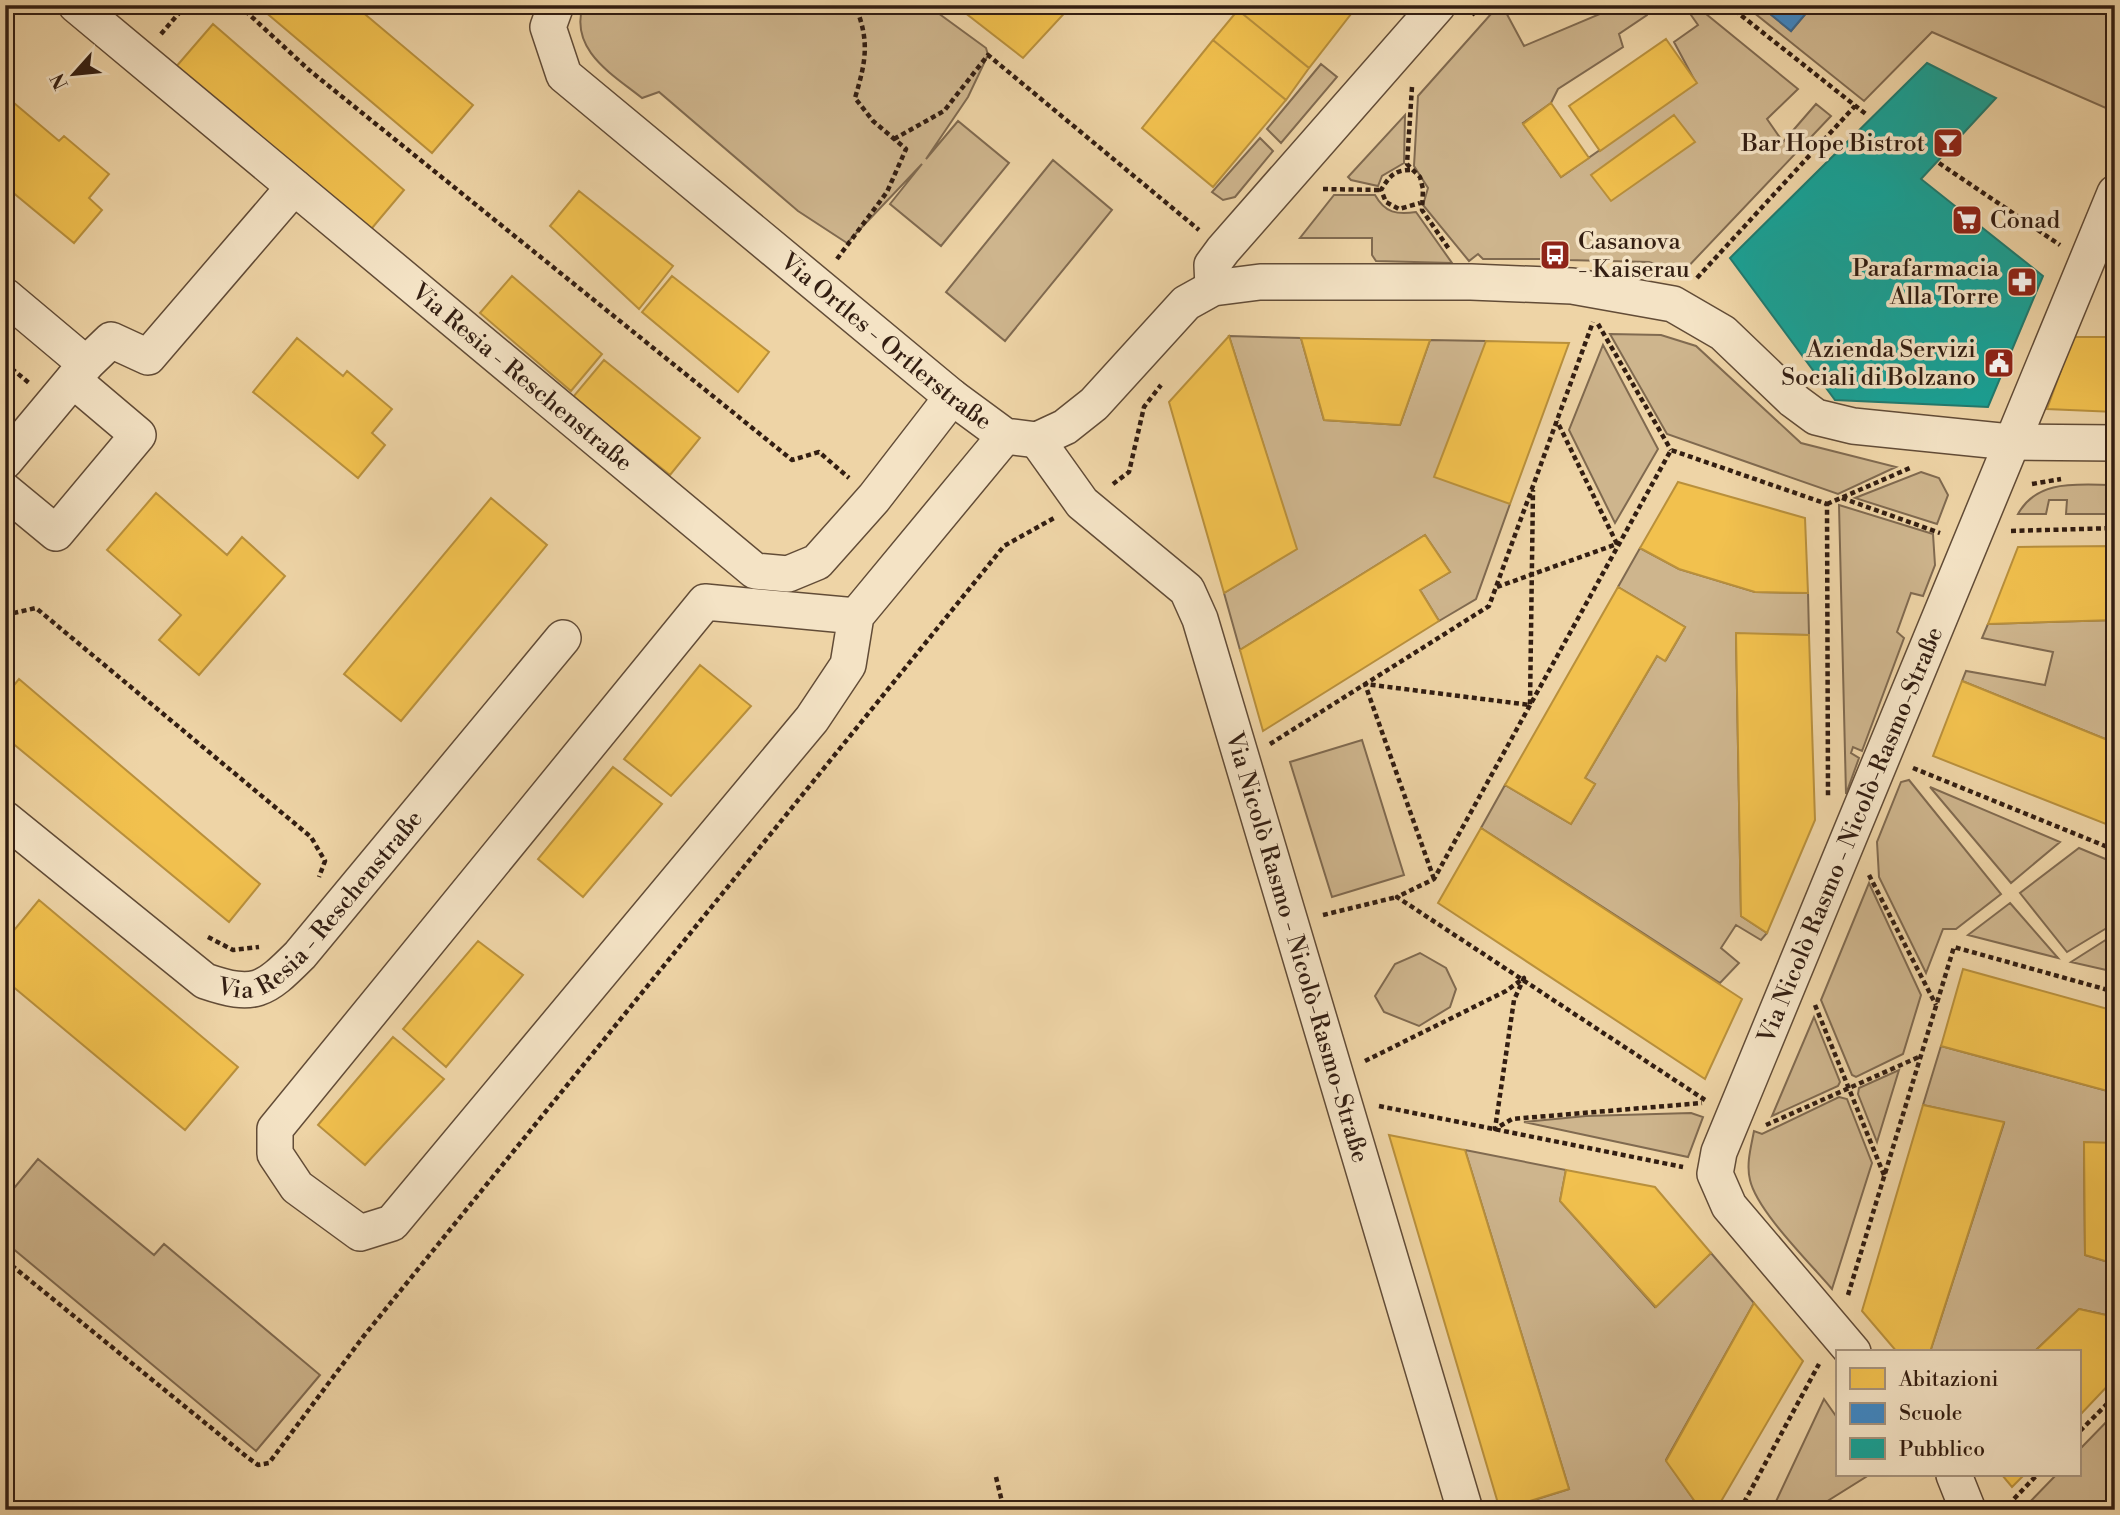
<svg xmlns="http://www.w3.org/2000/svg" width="2120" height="1515" font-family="'Libre Bodoni',serif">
	<rect width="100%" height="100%" fill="#eed4a6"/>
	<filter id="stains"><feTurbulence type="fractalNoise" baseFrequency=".00286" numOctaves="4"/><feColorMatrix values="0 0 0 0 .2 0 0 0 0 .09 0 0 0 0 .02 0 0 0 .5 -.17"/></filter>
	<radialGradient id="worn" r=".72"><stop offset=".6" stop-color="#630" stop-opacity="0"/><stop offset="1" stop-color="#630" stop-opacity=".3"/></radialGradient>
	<path fill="#ceb58d" stroke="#806a50" stroke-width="2" d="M 583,5 L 927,5 L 986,48 L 988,55 L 968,97 L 926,159 L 958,121 L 1009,163 L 941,246 L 890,204 L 922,164 L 847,243 L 798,211 L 659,92 L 642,98 C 612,74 569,50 583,5 Z
		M 1499,5 L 1502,5 L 1524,46 L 1621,5 L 1651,5 L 1647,15 L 1619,34 L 1623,47 L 1558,89 L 1551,103 L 1523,123 L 1561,177 L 1696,83 L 1674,42 L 1698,25 L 1684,5 L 1695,5 L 1798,89 L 1767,119 L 1783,142 L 1816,104 L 1831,116 L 1682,273 L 1649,262 L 1567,260 L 1567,248 L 1543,250 L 1541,259 L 1483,259 L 1478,254 L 1469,261 L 1423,205 L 1428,188 L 1414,166 L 1418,96 Z
		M 1751,5 L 1759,5 L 1791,31 L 1813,5 L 2115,5 L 2115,112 L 1932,32 L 1864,101 L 1748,8 Z
		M 1321,64 L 1337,77 L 1281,143 L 1267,129 Z
		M 1405,115 L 1404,163 L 1382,176 L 1378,186 L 1351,180 L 1348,177 Z
		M 1260,138 L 1273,151 L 1235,197 L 1223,200 L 1212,192 Z
		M 1053,160 L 1112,210 L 1005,341 L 946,292 Z
		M 1334,195 L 1375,195 C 1385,213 1397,215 1416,212 L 1452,263 L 1376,261 L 1372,255 L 1372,238 L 1300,238 Z
		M 1610,334 L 1661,335 L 1696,346 L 1801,443 L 1896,467 L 1838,494 L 1667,434 Z
		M 1229,336 L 1301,338 L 1324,420 L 1400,425 L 1430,340 L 1486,341 L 1510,504 L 1476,599 L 1439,621 L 1420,590 L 1450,572 L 1425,535 L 1240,650 L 1224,593 L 1296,549 Z
		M 1603,345 L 1658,449 L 1615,523 L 1569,430 Z
		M 1921,472 L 1939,478 L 1948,495 L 1937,524 L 1855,498 Z
		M 2115,485 L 2115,514 L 2066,514 L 2067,500 L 2049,500 L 2046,514 L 2018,514 C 2038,478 2079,485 2115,485 Z
		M 1839,505 L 1933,534 L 1935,565 L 1923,596 L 1911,593 L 1897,632 L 1904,638 L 1862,751 L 1853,747 L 1851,753 L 1859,758 L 1846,794 Z
		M 1640,548 L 1679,569 L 1755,592 L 1808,593 L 1809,635 L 1736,634 L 1741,916 L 1767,933 L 1761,940 L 1736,925 L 1721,948 L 1739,963 L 1720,983 L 1481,828 L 1505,785 L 1571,824 L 1595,784 L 1585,778 L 1657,656 L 1666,660 L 1685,627 L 1618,587 Z
		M 2115,620 L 2115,743 L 1962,681 L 1966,671 L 2045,685 L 2053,652 L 1982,638 L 1988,624 Z
		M 1362,740 L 1404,875 L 1332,897 L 1290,762 Z
		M 1909,780 L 2001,894 L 1956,929 L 1943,929 L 1926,973 L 1879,877 L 1877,842 L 1901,782 Z
		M 1930,787 L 2060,842 L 2011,883 Z
		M 2079,848 L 2115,863 L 2115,923 L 2067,952 L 2020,893 Z
		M 1869,883 L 1921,995 L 1903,1054 L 1856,1077 L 1852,1075 L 1821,1000 Z
		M 2010,903 L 2058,958 L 1968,935 Z
		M 2115,934 L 2115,972 L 2071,962 Z
		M 1420,953 L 1446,968 L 1456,989 L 1450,1007 L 1419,1026 L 1384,1012 L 1375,996 L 1395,964 Z
		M 1814,1017 L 1840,1082 L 1838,1086 L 1772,1116 Z
		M 1941,1046 L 2115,1093 L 2115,1143 L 2084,1143 L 2085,1255 L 2115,1264 L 2115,1317 L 2079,1309 L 2034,1352 L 1930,1352 L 2004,1123 L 1923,1105 Z
		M 1899,1070 L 1877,1142 L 1858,1094 L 1859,1088 Z
		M 1839,1097 L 1847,1099 L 1872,1163 L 1832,1289 C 1810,1263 1757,1211 1750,1180 C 1746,1164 1751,1147 1754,1131 L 1762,1134 Z
		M 1691,1113 L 1703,1117 L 1688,1157 L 1524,1122 L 1586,1116 Z
		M 1465,1150 L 1566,1170 L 1560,1201 L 1655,1307 L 1711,1253 L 1754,1303 L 1666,1460 L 1701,1510 L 1503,1510 L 1569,1489 Z
		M 38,1159 L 154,1255 L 164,1244 L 320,1375 L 256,1451 L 5,1242 L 5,1199 Z
		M 1824,1399 L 1838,1419 L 1838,1475 L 1869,1475 L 1813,1510 L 1772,1510 Z
		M 2115,1413 L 2115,1510 L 2022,1510 L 2056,1475 L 2080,1475 L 2080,1449 Z"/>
	<path fill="#f2c14e" stroke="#b9903c" stroke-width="2" d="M 257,5 L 354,5 L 473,105 L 432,153 Z
		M 955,5 L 1072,5 L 1023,58 Z
		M 1242,5 L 1358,5 L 1309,68 L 1238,10 Z
		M 1238,10 L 1309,68 L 1286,100 L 1213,40 Z
		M 213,24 L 404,190 L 367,234 L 175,68 Z
		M 1666,39 L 1697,83 L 1600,151 L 1569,106 Z
		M 1213,40 L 1286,100 L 1213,187 L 1142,128 Z
		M 14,103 L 59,141 L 64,136 L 109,174 L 89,198 L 102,210 L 74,243 L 5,186 L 5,114 Z
		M 1551,103 L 1589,158 L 1561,177 L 1523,124 Z
		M 1674,115 L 1695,142 L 1611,201 L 1591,175 Z
		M 579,191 L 673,266 L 639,309 L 550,226 Z
		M 512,276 L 602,354 L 571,391 L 480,313 Z
		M 672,276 L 769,352 L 738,392 L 642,312 Z
		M 1229,336 L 1297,549 L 1224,593 L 1169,402 Z
		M 2073,337 L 2115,337 L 2115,412 L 2047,409 Z
		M 297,338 L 343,376 L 347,371 L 392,409 L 372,433 L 385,445 L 358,478 L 253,392 Z
		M 1301,338 L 1430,340 L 1400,425 L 1324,420 Z
		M 1486,341 L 1569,343 L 1510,504 L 1434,477 Z
		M 604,360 L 700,438 L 670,475 L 573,397 Z
		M 1678,482 L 1805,518 L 1808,593 L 1755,592 L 1679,569 L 1640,548 Z
		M 156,493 L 227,555 L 242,537 L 285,576 L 199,675 L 159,640 L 181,615 L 107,550 Z
		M 491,498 L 547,545 L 401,721 L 344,674 Z
		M 1425,535 L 1450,572 L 1420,590 L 1439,621 L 1263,731 L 1240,650 Z
		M 2115,546 L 2115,620 L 1988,624 L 2018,547 Z
		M 1618,587 L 1685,627 L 1665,661 L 1657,656 L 1585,778 L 1595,784 L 1571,824 L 1505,785 Z
		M 1736,633 L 1809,635 L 1815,820 L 1767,933 L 1741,916 Z
		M 700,665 L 751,706 L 671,796 L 624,759 Z
		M 19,679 L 260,884 L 229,922 L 5,737 L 5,696 Z
		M 1962,681 L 2115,743 L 2115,817 L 2111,826 L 1933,756 Z
		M 613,767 L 662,804 L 583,897 L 538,859 Z
		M 1481,828 L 1742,999 L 1705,1079 L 1438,903 Z
		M 39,900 L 238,1067 L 185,1130 L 5,980 L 5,941 Z
		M 478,941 L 523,975 L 446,1067 L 403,1029 Z
		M 1963,969 L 2115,1011 L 2115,1093 L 1941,1046 Z
		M 393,1037 L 444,1079 L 365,1165 L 318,1125 Z
		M 1923,1105 L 2004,1122 L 1930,1352 L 1897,1352 L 1862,1311 Z
		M 1389,1135 L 1465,1150 L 1569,1489 L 1500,1510 Z
		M 2084,1142 L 2115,1143 L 2115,1264 L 2085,1255 Z
		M 1566,1170 L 1655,1187 L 1711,1253 L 1656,1307 L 1560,1201 Z
		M 1754,1303 L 1803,1361 L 1716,1510 L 1701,1510 L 1666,1461 Z
		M 2079,1309 L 2115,1317 L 2115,1378 L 2080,1415 L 2080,1352 L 2034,1352 Z
		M 2002,1475 L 2024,1475 L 2012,1487 Z"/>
	<path fill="#3f88c5" stroke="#3b688f" stroke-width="2" d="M 1759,5 L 1813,5 L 1791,31 Z"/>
	<path fill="#17a398" stroke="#1f7b70" stroke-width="2" d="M 1927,63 L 1996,98 L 1921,179 L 2043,276 L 1988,407 L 1835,400 L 1730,258 Z"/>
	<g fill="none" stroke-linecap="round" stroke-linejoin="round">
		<g stroke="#624c37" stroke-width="38">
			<g id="minor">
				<path id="s1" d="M 76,5 L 755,571 L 788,574 L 817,562 L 874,498 L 952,397"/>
				<path id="s2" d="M 556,5 L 548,27 L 564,75 L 952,397 L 1005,436 L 1037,440 L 1065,427 L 1094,404 L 1186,303 L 1213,288 L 1260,282 L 1471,282 L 1572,286 L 1673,304 L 1723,333 L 1793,400 L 1816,417 L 1853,426 L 2010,442 L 2115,443"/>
				<path d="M 1213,288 L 1212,265 L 1223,250 L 1438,5"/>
				<path d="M 5,296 L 86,364 L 5,461"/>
				<path d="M 86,364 L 111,340 L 148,357 L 294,187"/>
				<path id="s3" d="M 1037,440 L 1082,503 L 1187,590 L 1200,619 L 1465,1510"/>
				<path d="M 5,491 L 56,533 L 138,435 L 73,380"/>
				<path d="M 856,616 L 705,602 L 275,1129 L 275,1154 L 297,1187 L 360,1233 L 392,1223 L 812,719 L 848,665 L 856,616 L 1005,436"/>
				<path id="s4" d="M 5,819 L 205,981 C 255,998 264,991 300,955 L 563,638"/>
				<path id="s5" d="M 1853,1352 L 1729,1206 L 1715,1174 L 1719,1152 L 2115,193"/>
				<path d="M 1954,1475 L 1968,1510"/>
			</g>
		</g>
		<path stroke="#331e12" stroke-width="4.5" stroke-dasharray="5 3.5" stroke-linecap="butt" d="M 239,5 L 309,70 L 792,460 L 819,452 L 849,478
			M 1728,5 L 1867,115
			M 1472,15 L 1480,5
			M 161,34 L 186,5
			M 1412,87 L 1407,164 L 1420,177 L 1423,189 L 1422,210 L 1449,249
			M 894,139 L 944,111 L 988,55 L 1199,230
			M 1939,163 L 2060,245
			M 1410,170 C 1394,170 1389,177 1381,190 L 1386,202 L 1399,209 L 1420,203
			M 1323,189 L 1381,190
			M 837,259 L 887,192 L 906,149 L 873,121 L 855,98 C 866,61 870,41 855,5
			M 1697,278 L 1855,106
			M 1598,324 L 1671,450
			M 5,363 L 29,383
			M 1113,484 L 1129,472 L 1144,407 L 1161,385
			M 2032,484 L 2061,479
			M 1842,498 L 1940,533
			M 1827,504 L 1910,468
			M 2011,531 L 2115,528
			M 1497,587 L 1617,544 L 1557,421
			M 5,615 L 36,608 L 311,837 L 325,861 L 319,877
			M 1270,744 L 1489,606 L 1593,322
			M 1913,768 L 2115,850
			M 1869,875 L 1936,1005
			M 1434,879 L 1365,684 L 1530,705 L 1533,490
			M 1323,915 L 1397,897
			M 208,937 L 233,950 L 259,947
			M 1815,1005 L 1884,1175
			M 1365,1061 L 1506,991 L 1524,978 L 1514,1000 L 1495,1129 L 1512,1119 L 1702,1103
			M 1705,1100 L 1397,897 L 1434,879 L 1671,450 L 1827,504 L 1828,796
			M 1379,1106 L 1683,1167
			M 1766,1125 L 1921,1056
			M 5,1260 L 247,1457 L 258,1465 L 269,1463 L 363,1337 L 1004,546 L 1054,518
			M 1848,1295 L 1954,947 L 2115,992
			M 2080,1431 L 2115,1396
			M 996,1477 L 1004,1510
			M 2000,1507 L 2008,1505 L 2037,1475
			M 1740,1510 L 1819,1364"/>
		<use href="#minor" stroke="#f4e3c5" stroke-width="35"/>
	</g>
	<defs>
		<g id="bar-square" transform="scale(1.575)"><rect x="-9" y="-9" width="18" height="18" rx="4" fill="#8f2418" stroke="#f4e3c5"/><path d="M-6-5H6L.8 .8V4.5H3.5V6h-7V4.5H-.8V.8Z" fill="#fff"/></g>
		<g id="supermarket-square" transform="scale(1.575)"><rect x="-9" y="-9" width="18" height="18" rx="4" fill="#8f2418" stroke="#f4e3c5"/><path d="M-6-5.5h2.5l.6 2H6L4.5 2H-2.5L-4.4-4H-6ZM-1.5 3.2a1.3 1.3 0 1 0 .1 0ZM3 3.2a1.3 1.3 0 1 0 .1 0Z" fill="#fff"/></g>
		<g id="bus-square" transform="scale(1.575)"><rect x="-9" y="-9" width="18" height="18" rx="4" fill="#8f2418" stroke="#f4e3c5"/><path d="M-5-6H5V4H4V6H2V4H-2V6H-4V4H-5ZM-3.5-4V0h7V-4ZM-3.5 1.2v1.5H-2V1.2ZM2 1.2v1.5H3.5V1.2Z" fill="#fff"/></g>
		<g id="pharmacy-square" transform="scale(1.575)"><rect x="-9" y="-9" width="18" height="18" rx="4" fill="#8f2418" stroke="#f4e3c5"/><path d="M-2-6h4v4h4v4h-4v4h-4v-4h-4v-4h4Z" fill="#fff"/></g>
		<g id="civic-square" transform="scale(1.575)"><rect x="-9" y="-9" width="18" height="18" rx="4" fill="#8f2418" stroke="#f4e3c5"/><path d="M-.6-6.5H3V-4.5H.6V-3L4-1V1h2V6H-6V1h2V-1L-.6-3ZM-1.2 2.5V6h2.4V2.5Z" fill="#fff"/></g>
	</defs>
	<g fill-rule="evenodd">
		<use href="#bar-square" x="1948" y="143"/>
		<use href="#supermarket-square" x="1967" y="220"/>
		<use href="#bus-square" x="1555" y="255"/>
		<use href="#pharmacy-square" x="2022" y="282"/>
		<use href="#civic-square" x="1999" y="363"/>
	</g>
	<g text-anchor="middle" stroke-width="7" stroke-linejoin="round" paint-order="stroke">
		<g font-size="24" fill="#331e12" stroke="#f4e3c5" text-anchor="end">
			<text x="1925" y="151">Bar Hope Bistrot</text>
			<text x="1990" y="228" text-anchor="start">Conad</text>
			<text x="1578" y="249" text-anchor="start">Casanova<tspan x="1578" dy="28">- Kaiserau</tspan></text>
			<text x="1999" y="276">Parafarmacia<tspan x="1999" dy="28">Alla Torre</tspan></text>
			<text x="1976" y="357">Azienda Servizi<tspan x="1976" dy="28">Sociali di Bolzano</tspan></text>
		</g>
		<g font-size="24" fill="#331e12" stroke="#f4e3c5">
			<text dy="8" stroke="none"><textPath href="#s2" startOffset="492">Via Ortles - Ortlerstraße</textPath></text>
			<text dy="8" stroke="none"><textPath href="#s1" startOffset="581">Via Resia - Reschenstraße</textPath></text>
			<text dy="8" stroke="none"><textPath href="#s5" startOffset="592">Via Nicolò Rasmo - Nicolò-Rasmo-Straße</textPath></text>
			<text dy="8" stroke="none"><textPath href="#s4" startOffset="410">Via Resia - Reschenstraße</textPath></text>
			<text dy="8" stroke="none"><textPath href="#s3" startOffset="588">Via Nicolò Rasmo - Nicolò-Rasmo-Straße</textPath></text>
		</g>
	</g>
	<rect width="2120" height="1515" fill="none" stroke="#eed4a6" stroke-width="28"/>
	<rect x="7" y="7" width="2106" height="1501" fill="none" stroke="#331e12" stroke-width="3.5"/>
	<rect x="14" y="14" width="2092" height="1487" fill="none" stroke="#331e12" stroke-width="2"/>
	<rect x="1836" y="1350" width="245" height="126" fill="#f4e3c5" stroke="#a7947d" stroke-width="2"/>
	<rect x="1850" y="1368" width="35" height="21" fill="#f2c14e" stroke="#a7947d" stroke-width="2"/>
	<text x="1899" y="1386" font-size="21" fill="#331e12">Abitazioni</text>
	<rect x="1850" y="1403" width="35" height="21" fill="#3f88c5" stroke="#a7947d" stroke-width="2"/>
	<text x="1899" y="1420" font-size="21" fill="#331e12">Scuole</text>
	<rect x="1850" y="1438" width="35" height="21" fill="#17a398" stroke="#a7947d" stroke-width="2"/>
	<text x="1899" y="1456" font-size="21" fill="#331e12">Pubblico</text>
	<g transform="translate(74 74) rotate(243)" stroke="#f4e3c5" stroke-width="5" paint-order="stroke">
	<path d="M0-5L12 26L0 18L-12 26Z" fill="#331e12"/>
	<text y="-10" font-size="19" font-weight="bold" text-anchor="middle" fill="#331e12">N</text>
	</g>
	<rect width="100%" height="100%" filter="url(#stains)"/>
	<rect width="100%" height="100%" fill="url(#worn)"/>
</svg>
